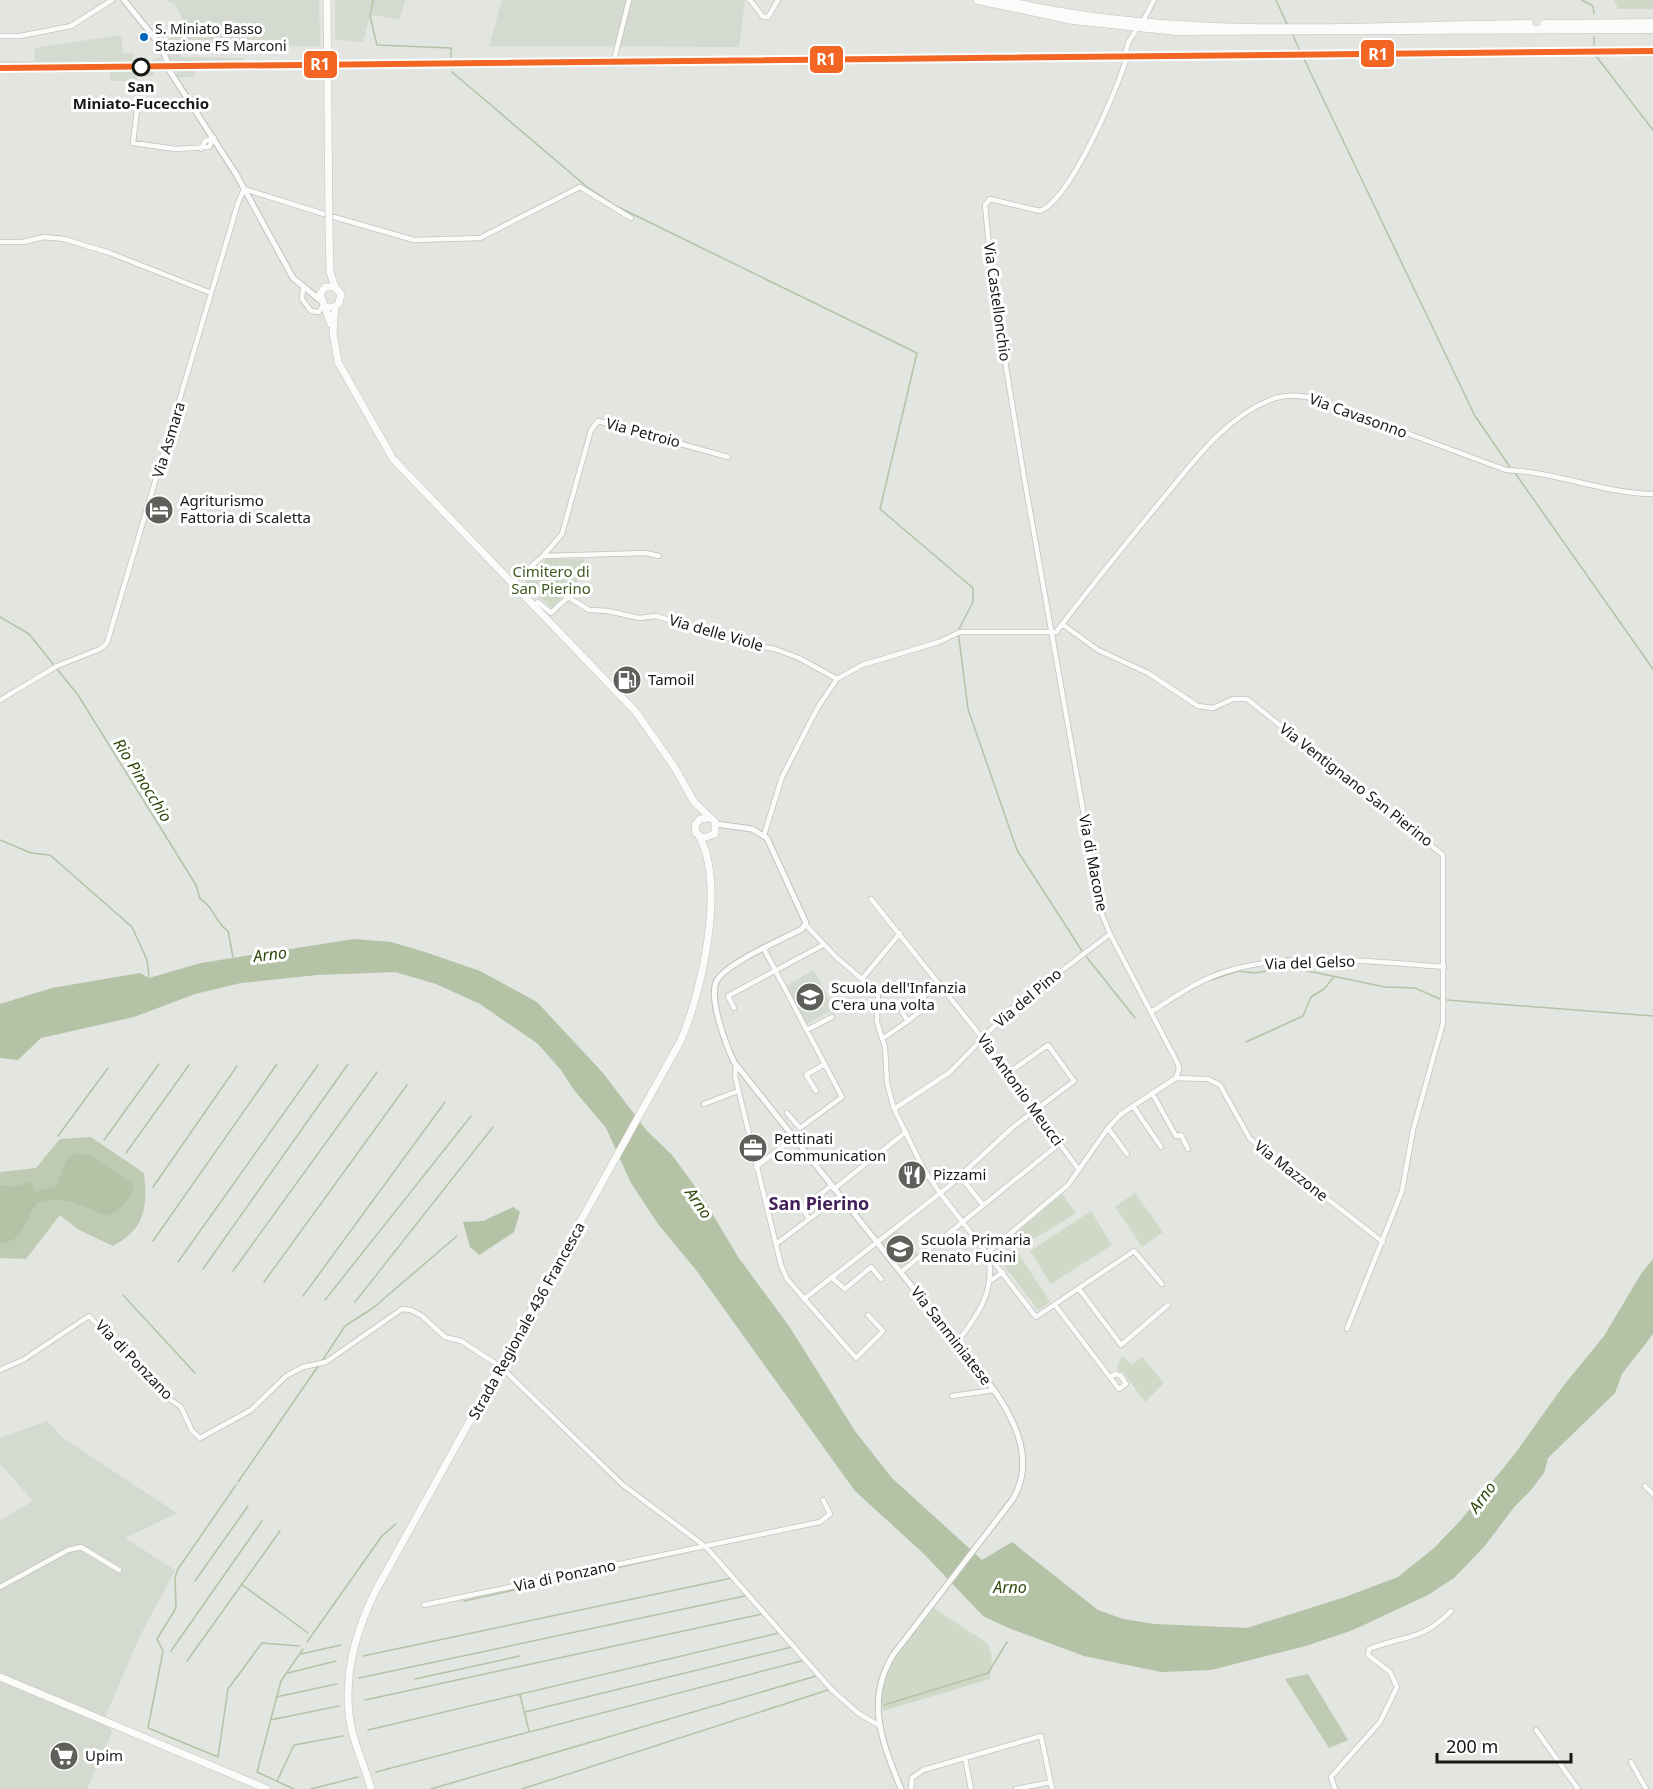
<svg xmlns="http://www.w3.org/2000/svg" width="1653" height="1789" font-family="'Noto Sans',sans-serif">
	<rect width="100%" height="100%" fill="#e2e5e0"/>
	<path fill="#d4dacf" d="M 164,0 L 319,0 L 320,46 L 198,45 L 197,52 L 182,52 L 181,57 L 244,58 L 244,70 L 195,70 L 194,77 L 177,77 L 177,70 L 154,70 L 154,76 L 137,76 L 137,81 L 110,81 L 110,72 L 0,73 L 0,61 L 34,61 L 35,48 L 121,35 L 123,53 L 133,53 L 133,62 L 150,62 L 160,57 L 162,61 L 169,61 L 163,43 L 186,25 L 174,3 Z
		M 335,0 L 405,0 L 400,19 L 370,15 L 363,42 L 335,40 Z
		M 502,0 L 745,0 L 739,47 L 489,46 Z
		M 814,970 L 834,1009 L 807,1024 L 786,986 Z
		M 897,1230 L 918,1255 L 903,1267 L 882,1242 Z
		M 47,1421 L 63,1438 L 177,1513 L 125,1538 L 175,1570 L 140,1636 L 105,1717 L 112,1732 L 87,1789 L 0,1789 L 0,1520 L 33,1501 L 0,1464 L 0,1438 Z"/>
	<path fill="#d0d9c8" d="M 1614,0 L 1653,0 L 1653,9 L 1618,9 Z
		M 546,559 L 584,559 L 583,574 L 552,608 L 524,583 Z
		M 1135,1193 L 1163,1232 L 1142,1247 L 1115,1207 Z
		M 1062,1194 L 1076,1213 L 1018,1249 L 1010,1238 Z
		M 1091,1211 L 1112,1245 L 1051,1284 L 1030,1251 Z
		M 1018,1253 L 1050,1302 L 1038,1310 L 1003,1264 Z
		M 1122,1356 L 1132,1365 L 1142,1357 L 1164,1383 L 1145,1402 L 1123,1372 L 1120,1373 L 1117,1368 Z
		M 934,1608 L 987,1643 L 992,1656 L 990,1679 L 883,1711 C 876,1670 911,1637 934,1608 Z"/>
	<path fill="#bfcab3" d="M 91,1137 L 144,1173 C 148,1207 145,1229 113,1246 L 79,1230 L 60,1215 L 26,1259 L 0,1258 L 0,1172 L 36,1168 L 60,1139 Z
		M 1308,1674 L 1348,1740 L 1329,1748 L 1285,1679 Z"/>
	<path fill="#b4c2a6" d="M 354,939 L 391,942 L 425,952 L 480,971 L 537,1002 L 603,1073 L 647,1131 L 672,1155 L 702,1196 L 738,1257 L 789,1326 L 855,1431 L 892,1478 L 982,1560 L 1012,1542 L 1098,1610 L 1123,1619 L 1154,1624 L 1247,1628 L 1345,1597 L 1398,1577 L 1434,1548 L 1460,1521 L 1514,1455 L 1564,1385 L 1604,1336 L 1641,1274 L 1653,1259 L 1653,1334 L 1622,1374 L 1615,1393 L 1548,1458 L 1544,1473 L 1531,1490 L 1515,1506 L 1484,1547 L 1454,1578 L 1428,1595 L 1353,1630 L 1306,1646 L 1211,1670 L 1161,1672 L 1084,1656 L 1006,1627 L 983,1616 L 924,1554 L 855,1491 L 696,1270 L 658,1224 L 631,1183 L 606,1128 L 574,1090 L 561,1070 L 538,1044 L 480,1004 L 436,984 L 395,972 L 317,975 L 241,983 L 195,994 L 134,1017 L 41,1038 L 18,1060 L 0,1058 L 0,1004 L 52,988 L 140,973 L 149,978 L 201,963 Z
		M 76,1153 L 89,1155 L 133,1184 C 132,1201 122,1207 108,1216 C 80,1206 68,1195 38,1202 C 25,1216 25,1243 0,1243 L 0,1185 L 13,1187 L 32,1182 L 34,1192 L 57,1186 L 66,1160 Z
		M 513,1207 L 520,1212 L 514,1232 L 479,1255 L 470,1247 L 463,1222 L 483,1221 Z"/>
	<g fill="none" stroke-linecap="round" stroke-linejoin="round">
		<path stroke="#b4c2a6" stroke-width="1.5" d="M 373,0 L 370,16 L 377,45 L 451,48 L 451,57
			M 1276,0 L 1287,24
			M 1582,0 L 1593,6 L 1594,14
			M 1292,33 L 1299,49
			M 1594,37 L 1594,45
			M 1596,56 L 1653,130
			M 1304,59 L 1475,416 L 1512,470
			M 452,72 L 586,186 L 616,206 L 917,353 L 880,509 L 973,588 L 973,602 L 958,631 L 968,709 L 1017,850 L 1082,951
			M 1515,473 L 1653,669
			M 0,617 L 29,634 L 54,665
			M 57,669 L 78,695 L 196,885 L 200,899 C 214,906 215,923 228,931 L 233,957
			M 0,840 L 31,853 L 50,855 L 132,927 L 147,960 L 149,977
			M 1085,955 L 1135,1018
			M 1211,980 L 1238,971 L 1255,973 L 1289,967 L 1385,987 L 1415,988 L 1440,999
			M 1447,1000 L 1653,1016
			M 1246,1042 L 1303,1016 L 1311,997 L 1324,989 L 1333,978
			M 58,1136 L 108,1068
			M 104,1140 L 159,1064
			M 126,1153 L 189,1065
			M 153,1187 L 237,1066
			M 153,1241 L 277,1064
			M 178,1262 L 318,1065
			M 203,1269 L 348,1064
			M 233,1271 L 377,1072
			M 264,1282 L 407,1085
			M 123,1295 L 195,1373
			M 303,1296 L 445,1102
			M 325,1300 L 471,1116
			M 355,1302 L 493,1127
			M 322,1361 L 345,1326 L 373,1308 L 457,1236
			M 238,1482 L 319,1365
			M 236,1485 L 178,1569 L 175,1577 L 176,1608 L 157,1639 L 163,1651 L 148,1728 L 218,1757 L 228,1689 L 262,1643 L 299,1646
			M 195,1581 L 248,1506
			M 241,1584 L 308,1633
			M 464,1601 L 688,1552
			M 307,1642 L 382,1536 L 396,1524
			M 171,1651 L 262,1521
			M 301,1654 L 341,1645
			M 363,1656 L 732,1578
			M 187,1661 L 280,1531
			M 288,1673 L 336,1661
			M 359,1678 L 745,1596
			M 415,1679 L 520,1656
			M 520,1695 L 529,1731
			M 276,1697 L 337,1684
			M 365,1700 L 762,1614
			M 884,1705 L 988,1673 L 1007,1642
			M 525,1712 L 792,1647
			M 270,1720 L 339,1706
			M 368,1730 L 779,1633
			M 376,1772 L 805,1660
			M 277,1781 L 294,1745 L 343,1736
			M 294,1789 L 257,1772 L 281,1681 L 303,1649
			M 311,1789 L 358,1777
			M 431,1789 L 816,1676
			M 522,1789 L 828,1690"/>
		<path stroke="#c4c6c2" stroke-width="4.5" stroke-dasharray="4.5 2" stroke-linecap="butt" d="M 614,65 L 615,56"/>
		<g stroke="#c1c3bf" stroke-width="6">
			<path id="minor" d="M 750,0 L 763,17 L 768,17 L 778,0
				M 1144,19 L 1154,0
				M 0,36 L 20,36 L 71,26 L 112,0
				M 1126,52 L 1128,43 L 1135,32
				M 615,56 L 629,0
				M 1126,60 C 1116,92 1070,200 1040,211 L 990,199 L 985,205 L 993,287 L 1024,477 L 1101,912 L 1110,934 L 1178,1064 L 1179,1069 L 1176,1078
				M 137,109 L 133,143 L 176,149 L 209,147 L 214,138
				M 201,149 L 205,141 L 214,138
				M 580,187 L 631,218
				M 334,217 L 414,240 L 480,238 L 580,187
				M 0,242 L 23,242 L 44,237 L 64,239 L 110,253 L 211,293
				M 303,289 L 302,299 L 311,311 L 319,312 L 323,305
				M 543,556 L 645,553 L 659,556
				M 512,583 L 543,556 L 562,534 L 591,430 L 598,421 L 728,457
				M 534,607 L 538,602 L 551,613 L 568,597 L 589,610 L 608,611 L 639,618 L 656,616 L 752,645 L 775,649 L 799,658 L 837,679
				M 1062,624 L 1098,650 L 1148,673 L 1198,706 L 1213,708 L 1233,699 L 1247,699 L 1443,855 L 1443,1023 L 1413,1130 L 1402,1191 L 1347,1329
				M 0,700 L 57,666 L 100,649 L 107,643 L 238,203 L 244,189 L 324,214
				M 764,835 L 782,777 L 818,707 L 837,679 L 862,665 L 939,642 L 960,632 L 1056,632 C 1090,588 1125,544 1161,501 C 1192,464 1224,418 1270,400 C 1285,394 1300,395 1315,399 L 1506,470 C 1556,472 1603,493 1653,494
				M 871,899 L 983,1039 L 1079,1170
				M 806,925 L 835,956 L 878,993 L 877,1022 L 885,1047 L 887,1083 L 894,1109 L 923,1168 L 940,1193 L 1036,1317 L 1134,1251 L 1162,1284
				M 764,949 L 842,1097 L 800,1128 L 787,1113
				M 862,979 L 900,933
				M 734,1008 L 728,996 L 823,945
				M 1151,1012 C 1176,996 1200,979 1228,971 C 1293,951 1377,962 1444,967
				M 908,1021 L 927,1006 L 923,997
				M 807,1030 L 832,1017
				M 882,1039 L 908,1021 L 902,1012 L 940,984
				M 736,1066 L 735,1076 L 781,1265 L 787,1279 L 856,1358 L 883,1331 L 868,1315
				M 816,1091 L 806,1075 L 825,1064
				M 1152,1093 L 1176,1136 L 1181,1135 L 1188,1149
				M 704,1104 L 738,1091
				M 1133,1106 L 1161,1147
				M 894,1109 L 950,1072 L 1010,1010 L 1110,934
				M 1108,1128 L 1127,1154
				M 756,1167 L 793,1138
				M 960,1176 L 983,1205
				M 834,1189 L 906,1132
				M 809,1219 L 802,1208 L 831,1186
				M 776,1244 L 840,1196
				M 987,1253 L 1068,1185 L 1108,1128 L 1121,1114 L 1176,1078 L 1208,1079 L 1220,1085 L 1250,1139 L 1383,1242
				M 901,1272 L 1059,1144
				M 831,1277 L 845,1289 L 871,1267 L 881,1279
				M 990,1281 L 1003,1272
				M 1079,1289 L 1121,1345 L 1168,1305
				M 804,1299 L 948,1187 L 1013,1127 L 1074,1081 L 1048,1045 L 1008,1073
				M 1055,1305 L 1119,1389 L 1126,1384 L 1121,1376 L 1115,1374 L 1110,1377
				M 957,1342 C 977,1317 996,1290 988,1256
				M 0,1370 L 23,1360 L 89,1316 L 165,1396 L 181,1407 L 192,1431 L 200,1438 L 251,1410 L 286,1376 L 303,1367 L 326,1362 L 402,1309 L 411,1310 L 422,1316 L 445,1337 L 461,1341 L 495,1363
				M 505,1371 L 623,1485 L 706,1547 L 832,1690 L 858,1713 L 880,1726
				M 952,1396 L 994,1390
				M 1645,1486 L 1653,1494
				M 0,1587 L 68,1550 L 81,1547 L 119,1570
				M 424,1605 L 820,1522 L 830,1514 L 823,1500
				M 1536,1730 L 1578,1789
				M 965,1758 L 971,1789
				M 1631,1762 L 1646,1789
				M 911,1789 L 912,1778 L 923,1770 L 1041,1736 L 1052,1789
				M 1016,1789 L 1051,1782
				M 1335,1789 L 1331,1777 L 1380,1722 L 1397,1687 L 1390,1672 L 1368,1655 L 1369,1649 C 1405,1635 1422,1641 1451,1611"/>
		</g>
		<g stroke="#c1c3bf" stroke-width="7">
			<path id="tertiary" d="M 124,0 L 161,46 L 167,61
				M 169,70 L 236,174 L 293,278 L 320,300
				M 716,824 L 752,829 L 767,838 L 806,923 L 802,929 C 783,939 724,964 716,982 C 709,1000 726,1045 734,1062 L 994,1390 C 1016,1422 1035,1461 1013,1499 L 893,1655 C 865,1701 882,1742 901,1789"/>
		</g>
		<g stroke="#c1c3bf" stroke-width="8">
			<path id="primary" d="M 329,226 L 330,272 L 335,287
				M 326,307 L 335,307 L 339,303 L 341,294 L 335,287 L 325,287 L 320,294 L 331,324
				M 335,307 L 333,332 L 338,362 L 393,459 L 636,712 L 675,768 L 694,802 L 715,822 L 715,834 L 703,838 L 696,833 L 695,825 L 700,819 L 709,818
				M 0,1677 L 267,1789
				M 371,1789 C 366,1770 357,1751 352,1731 C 341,1683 354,1635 375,1592 L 681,1040 C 702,991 726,885 699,836"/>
		</g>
		<g stroke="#c1c3bf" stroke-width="9">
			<path id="trunk" d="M 978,0 L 1073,20 L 1176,31 L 1653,29
				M 1002,0 C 1170,41 1356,26 1529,24
				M 1544,24 L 1653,23"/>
		</g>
		<use href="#minor" stroke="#fbfbfa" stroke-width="4.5"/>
		<use href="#tertiary" stroke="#fbfbfa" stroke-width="5"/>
		<use href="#primary" stroke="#fbfbfa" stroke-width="7"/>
		<use href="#trunk" stroke="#fbfbfa" stroke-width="8"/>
		<path stroke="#d0d1d0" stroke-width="1.5" stroke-dasharray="3 6" stroke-linecap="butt" d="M 0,68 L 1653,51"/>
		<g stroke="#c1c3bf" stroke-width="8" stroke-linecap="butt">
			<path id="primary-bridge" d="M 327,0 L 329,226"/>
		</g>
		<use href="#primary-bridge" stroke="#fbfbfa" stroke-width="7"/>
		<g stroke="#fff" stroke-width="10">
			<path id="rail-1" d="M 0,68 L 1653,51"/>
		</g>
		<use href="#rail-1" stroke="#f26522" stroke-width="6"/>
	</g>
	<defs>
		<g id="hotel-disc" transform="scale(1.5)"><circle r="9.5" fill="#5e605c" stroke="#fff"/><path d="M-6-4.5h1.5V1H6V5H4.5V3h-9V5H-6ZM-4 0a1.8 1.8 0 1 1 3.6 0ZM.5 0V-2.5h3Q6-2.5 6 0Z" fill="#fff"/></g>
		<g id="fuel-disc" transform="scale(1.5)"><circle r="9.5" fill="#5e605c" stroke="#fff"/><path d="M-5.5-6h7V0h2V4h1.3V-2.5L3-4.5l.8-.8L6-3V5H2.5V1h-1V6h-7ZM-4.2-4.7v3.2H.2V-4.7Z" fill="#fff"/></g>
		<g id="school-disc" transform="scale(1.5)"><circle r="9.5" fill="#5e605c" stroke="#fff"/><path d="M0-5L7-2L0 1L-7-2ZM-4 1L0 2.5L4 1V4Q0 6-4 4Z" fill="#fff"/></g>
		<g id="office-disc" transform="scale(1.5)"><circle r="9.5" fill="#5e605c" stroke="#fff"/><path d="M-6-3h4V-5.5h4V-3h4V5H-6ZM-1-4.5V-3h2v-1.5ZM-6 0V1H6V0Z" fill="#fff"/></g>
		<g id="restaurant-disc" transform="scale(1.5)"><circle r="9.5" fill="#5e605c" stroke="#fff"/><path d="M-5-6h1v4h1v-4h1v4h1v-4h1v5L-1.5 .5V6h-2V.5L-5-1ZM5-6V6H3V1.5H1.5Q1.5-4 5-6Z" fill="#fff"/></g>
		<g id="supermarket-disc" transform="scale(1.5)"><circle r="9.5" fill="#5e605c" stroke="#fff"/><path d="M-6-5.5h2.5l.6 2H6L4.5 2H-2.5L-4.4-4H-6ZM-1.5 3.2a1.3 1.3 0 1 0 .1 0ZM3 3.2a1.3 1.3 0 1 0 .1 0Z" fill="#fff"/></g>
	</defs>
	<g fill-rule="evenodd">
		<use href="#hotel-disc" x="159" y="510"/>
		<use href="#fuel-disc" x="627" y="680"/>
		<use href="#school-disc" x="810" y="997"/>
		<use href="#office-disc" x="753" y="1148"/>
		<use href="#restaurant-disc" x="912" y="1175"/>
		<use href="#school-disc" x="900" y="1249"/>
		<use href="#supermarket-disc" x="64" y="1756"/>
	</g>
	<circle fill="#0065bd" stroke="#fff" stroke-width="2" cx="144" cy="37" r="5"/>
	<circle fill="#fff" stroke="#171915" stroke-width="3" cx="141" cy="67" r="8"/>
	<g text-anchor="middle" stroke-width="6" stroke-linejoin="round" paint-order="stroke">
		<g font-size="14" fill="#171915" stroke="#fff" text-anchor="start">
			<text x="155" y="34">S. Miniato Basso<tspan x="155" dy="17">Stazione FS Marconi</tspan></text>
		</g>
		<g font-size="15" font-weight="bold" fill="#171915" stroke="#fff">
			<text x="141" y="92">San<tspan x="141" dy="17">Miniato-Fucecchio</tspan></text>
		</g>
		<g font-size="15" fill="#171915" stroke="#fff">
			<text transform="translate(997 302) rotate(82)" y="5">Via Castellonchio</text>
			<text transform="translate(1358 416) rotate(20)" y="5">Via Cavasonno</text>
			<text transform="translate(643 433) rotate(15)" y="5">Via Petroio</text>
			<text transform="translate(169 440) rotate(-73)" y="5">Via Asmara</text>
			<text transform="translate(716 633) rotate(16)" y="5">Via delle Viole</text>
			<text transform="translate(1356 785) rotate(38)" y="5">Via Ventignano San Pierino</text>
			<text transform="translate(1093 863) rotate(79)" y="5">Via di Macone</text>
			<text transform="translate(1310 963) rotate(-2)" y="5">Via del Gelso</text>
			<text transform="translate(1028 998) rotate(-40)" y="5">Via del Pino</text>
			<text transform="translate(1020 1090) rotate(54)" y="5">Via Antonio Meucci</text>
			<text transform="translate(1291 1171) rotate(38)" y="5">Via Mazzone</text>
			<text transform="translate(527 1321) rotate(-61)" y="5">Strada Regionale 436 Francesca</text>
			<text transform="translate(951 1336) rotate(52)" y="5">Via Sanminiatese</text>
			<text transform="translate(134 1360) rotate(46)" y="5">Via di Ponzano</text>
			<text transform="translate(565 1576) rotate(-12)" y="5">Via di Ponzano</text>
		</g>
		<g font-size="15" fill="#171915" stroke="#fff" text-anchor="start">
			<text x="180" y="506">Agriturismo<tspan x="180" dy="17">Fattoria di Scaletta</tspan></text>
			<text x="648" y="685">Tamoil</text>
			<text x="831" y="993">Scuola dell'Infanzia<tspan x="831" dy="17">C'era una volta</tspan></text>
			<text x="774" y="1144">Pettinati<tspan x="774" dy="17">Communication</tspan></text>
			<text x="933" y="1180">Pizzami</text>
			<text x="921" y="1245">Scuola Primaria<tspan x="921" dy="17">Renato Fucini</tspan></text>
			<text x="85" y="1761">Upim</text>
		</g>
		<g font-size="15" fill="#425a22" stroke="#fff">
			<text x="551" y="577">Cimitero di<tspan x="551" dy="17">San Pierino</tspan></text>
		</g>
		<g font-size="16" font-style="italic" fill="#32490e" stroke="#fff">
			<text transform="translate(143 780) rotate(58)" y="6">Rio Pinocchio</text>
			<text transform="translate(270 954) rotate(-7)" y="6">Arno</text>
			<text transform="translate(699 1203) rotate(55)" y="6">Arno</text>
			<text transform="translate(1482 1497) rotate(-54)" y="6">Arno</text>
			<text x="1010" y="1593">Arno</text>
		</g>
		<g font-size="18" font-weight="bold" fill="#43225a" stroke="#fff">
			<text x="819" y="1210">San Pierino</text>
		</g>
	</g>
	<g stroke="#fff" stroke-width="2">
		<rect x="1360" y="39" width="35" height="29" rx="6" fill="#f26522"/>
		<rect x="809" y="45" width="35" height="29" rx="6" fill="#f26522"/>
		<rect x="303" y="50" width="35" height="29" rx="6" fill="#f26522"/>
	</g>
	<g font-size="16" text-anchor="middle" font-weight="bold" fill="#fff">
		<text x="1378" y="60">R1</text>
		<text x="826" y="65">R1</text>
		<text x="320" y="70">R1</text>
	</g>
	<path d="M1437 1753v9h134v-9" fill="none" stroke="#171915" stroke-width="3"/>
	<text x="1446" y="1753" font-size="18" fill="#171915" stroke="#ffffff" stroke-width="4.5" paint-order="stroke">200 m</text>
</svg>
